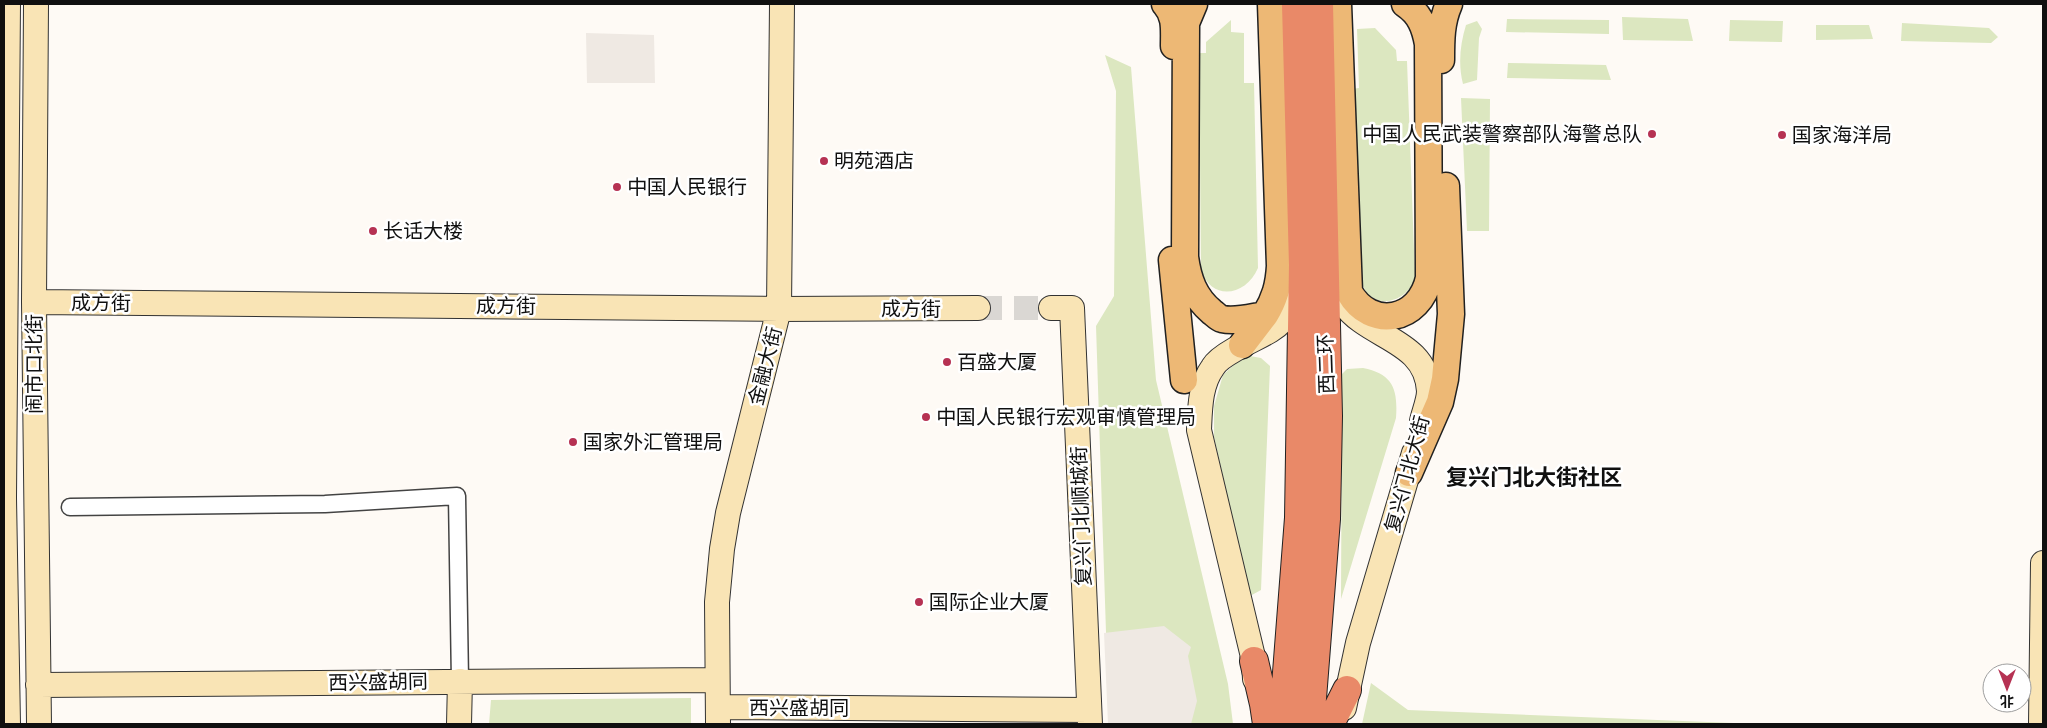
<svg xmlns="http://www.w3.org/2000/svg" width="2047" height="728" font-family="Spectral,'Noto Sans SC',serif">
	<rect width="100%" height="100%" fill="#fefaf5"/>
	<path fill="#dce7c0" d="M 1622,17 L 1688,19 L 1693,41 L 1623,40 Z
		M 1507,19 L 1609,20 L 1609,34 L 1506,32 Z
		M 1231,20 L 1231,32 L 1244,33 L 1244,83 L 1254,83 L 1258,268 C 1246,296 1212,302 1201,270 L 1199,53 L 1206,53 L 1206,42 Z
		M 1730,20 L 1783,21 L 1782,42 L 1729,41 Z
		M 1477,21 L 1482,29 L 1479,38 L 1477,80 L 1463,84 C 1458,64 1460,45 1466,25 Z
		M 1902,23 L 1989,28 L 1998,37 L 1991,43 L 1901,41 Z
		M 1816,25 L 1869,25 L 1873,39 L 1816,40 Z
		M 1375,28 L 1396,50 L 1397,61 L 1407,61 L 1415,278 C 1409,298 1383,310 1367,293 C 1365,290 1363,286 1361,282 L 1352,89 L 1359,88 L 1357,29 Z
		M 1105,55 L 1131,67 L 1156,380 L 1228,684 L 1233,724 L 1109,724 L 1096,326 L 1114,296 L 1116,91 Z
		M 1508,63 L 1606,65 L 1611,80 L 1507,78 Z
		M 1461,98 L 1490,99 L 1489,231 L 1467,231 Z
		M 1250,356 L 1261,358 L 1270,366 L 1261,590 L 1250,596 L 1214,437 L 1214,406 L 1223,375 L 1236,363 Z
		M 1363,368 C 1393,374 1398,389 1396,418 L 1341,599 L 1342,374 L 1347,369 Z
		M 1371,683 L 1408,710 L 1759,724 L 1362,724 Z
		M 691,698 L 691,724 L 489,724 L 491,700 Z"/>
	<path fill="#efe9e3" d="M 586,33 L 654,35 L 655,83 L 587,83 Z
		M 1164,626 L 1191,647 L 1188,656 L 1197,701 L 1191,724 L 1108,724 L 1104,633 Z"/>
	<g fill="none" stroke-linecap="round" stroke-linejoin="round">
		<path stroke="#dad7d3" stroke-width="24" stroke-dasharray="24 12" stroke-linecap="butt" d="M 978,308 L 1051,308"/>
		<g stroke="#434343" stroke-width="19">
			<path id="street" d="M 70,507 L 325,504 L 457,496 L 460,681"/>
		</g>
		<g stroke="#323232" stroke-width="26">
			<path id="secondary" d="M 8,4 L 4,498 L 8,724
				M 36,4 L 34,302 L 39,724
				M 34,302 L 779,309 L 978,308
				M 1343,303 C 1368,339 1426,339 1429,391 C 1429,400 1424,412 1422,421
				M 1051,308 L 1072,308 L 1090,724
				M 1255,679 L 1254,661 L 1199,430 C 1200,408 1200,385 1213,367 C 1217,360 1227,354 1234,350 C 1272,328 1289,330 1299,281
				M 38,685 L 717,680
				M 718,707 L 1089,710
				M 1344,708 L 1358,643 L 1414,453
				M 459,724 L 460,681
				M 718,724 L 717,602 L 722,549 L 728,513 L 779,309 L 782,4
				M 2041,724 L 2043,563"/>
		</g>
		<g stroke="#212121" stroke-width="29">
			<path id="primary" d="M 1165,4 C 1176,16 1174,30 1174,46
				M 1194,4 L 1186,23 L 1185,257 C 1188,279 1194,297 1212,312 C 1215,314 1218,318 1222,319 C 1236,322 1252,317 1265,315 C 1275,299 1279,285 1280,266 L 1271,4
				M 1338,4 L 1349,292 C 1371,331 1420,321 1429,278 L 1428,44 C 1425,27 1420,14 1405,4
				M 1441,60 C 1441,40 1441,22 1449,4
				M 1172,260 L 1184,380
				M 1242,345 L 1265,315
				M 1409,473 L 1440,402 L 1445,379 L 1451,314 L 1446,186"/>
		</g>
		<g stroke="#212121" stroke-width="30">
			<path id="highway" d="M 1254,661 L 1264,704 L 1267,724
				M 1283,724 L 1299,518 L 1303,265 L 1296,4
				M 1310,724 L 1326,519 L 1328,416 L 1319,4
				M 1330,724 L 1347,690"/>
		</g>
		<use href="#street" stroke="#fff" stroke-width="16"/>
		<use href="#secondary" stroke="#f9e4b5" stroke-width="24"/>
		<use href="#primary" stroke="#edb875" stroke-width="26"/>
		<use href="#highway" stroke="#e98968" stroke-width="28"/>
	</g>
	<g fill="#b63253" stroke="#fff" stroke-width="2">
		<circle cx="1652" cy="134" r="5"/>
		<circle cx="1782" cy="135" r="5"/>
		<circle cx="824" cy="161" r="5"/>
		<circle cx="617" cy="187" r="5"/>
		<circle cx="373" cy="231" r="5"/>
		<circle cx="947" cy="362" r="5"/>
		<circle cx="926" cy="417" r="5"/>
		<circle cx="573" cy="442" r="5"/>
		<circle cx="919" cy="602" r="5"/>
	</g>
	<g text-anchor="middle" stroke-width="5" stroke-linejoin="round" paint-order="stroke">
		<g font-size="20" fill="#101010" stroke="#fff" text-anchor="start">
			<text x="1642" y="141" text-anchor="end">中国人民武装警察部队海警总队</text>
			<text x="1792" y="142">国家海洋局</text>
			<text x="834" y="168">明苑酒店</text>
			<text x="627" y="194">中国人民银行</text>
			<text x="383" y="238">长话大楼</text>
			<text x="957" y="369">百盛大厦</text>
			<text x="936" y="424">中国人民银行宏观审慎管理局</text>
			<text x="583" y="449">国家外汇管理局</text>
			<text x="929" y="609">国际企业大厦</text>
		</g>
		<g font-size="20" fill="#101010" stroke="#fff">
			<text x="101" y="310">成方街</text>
			<text x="506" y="313">成方街</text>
			<text x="911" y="316">成方街</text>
			<text transform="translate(34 364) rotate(-90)" y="7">闹市口北街</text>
			<text transform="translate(1326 364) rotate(-92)" y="7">西二环</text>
			<text transform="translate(765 366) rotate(-76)" y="7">金融大街</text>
			<text transform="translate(1407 474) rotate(-75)" y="7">复兴门北大街</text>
			<text transform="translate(1081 516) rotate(-92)" y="7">复兴门北顺城街</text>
			<text transform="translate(378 682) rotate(-1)" y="7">西兴盛胡同</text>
			<text x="799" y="715">西兴盛胡同</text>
		</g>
		<g font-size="22" font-weight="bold" fill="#101010" stroke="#fff">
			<text x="1534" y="485">复兴门北大街社区</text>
		</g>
	</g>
	<rect width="2047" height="728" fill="none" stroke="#101010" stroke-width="10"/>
	<g transform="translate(2007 688) rotate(180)"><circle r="24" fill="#ffffff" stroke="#9f9f9f"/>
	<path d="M0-4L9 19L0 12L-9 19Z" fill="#b63253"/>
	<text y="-8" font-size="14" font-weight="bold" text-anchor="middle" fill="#101010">北</text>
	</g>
</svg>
